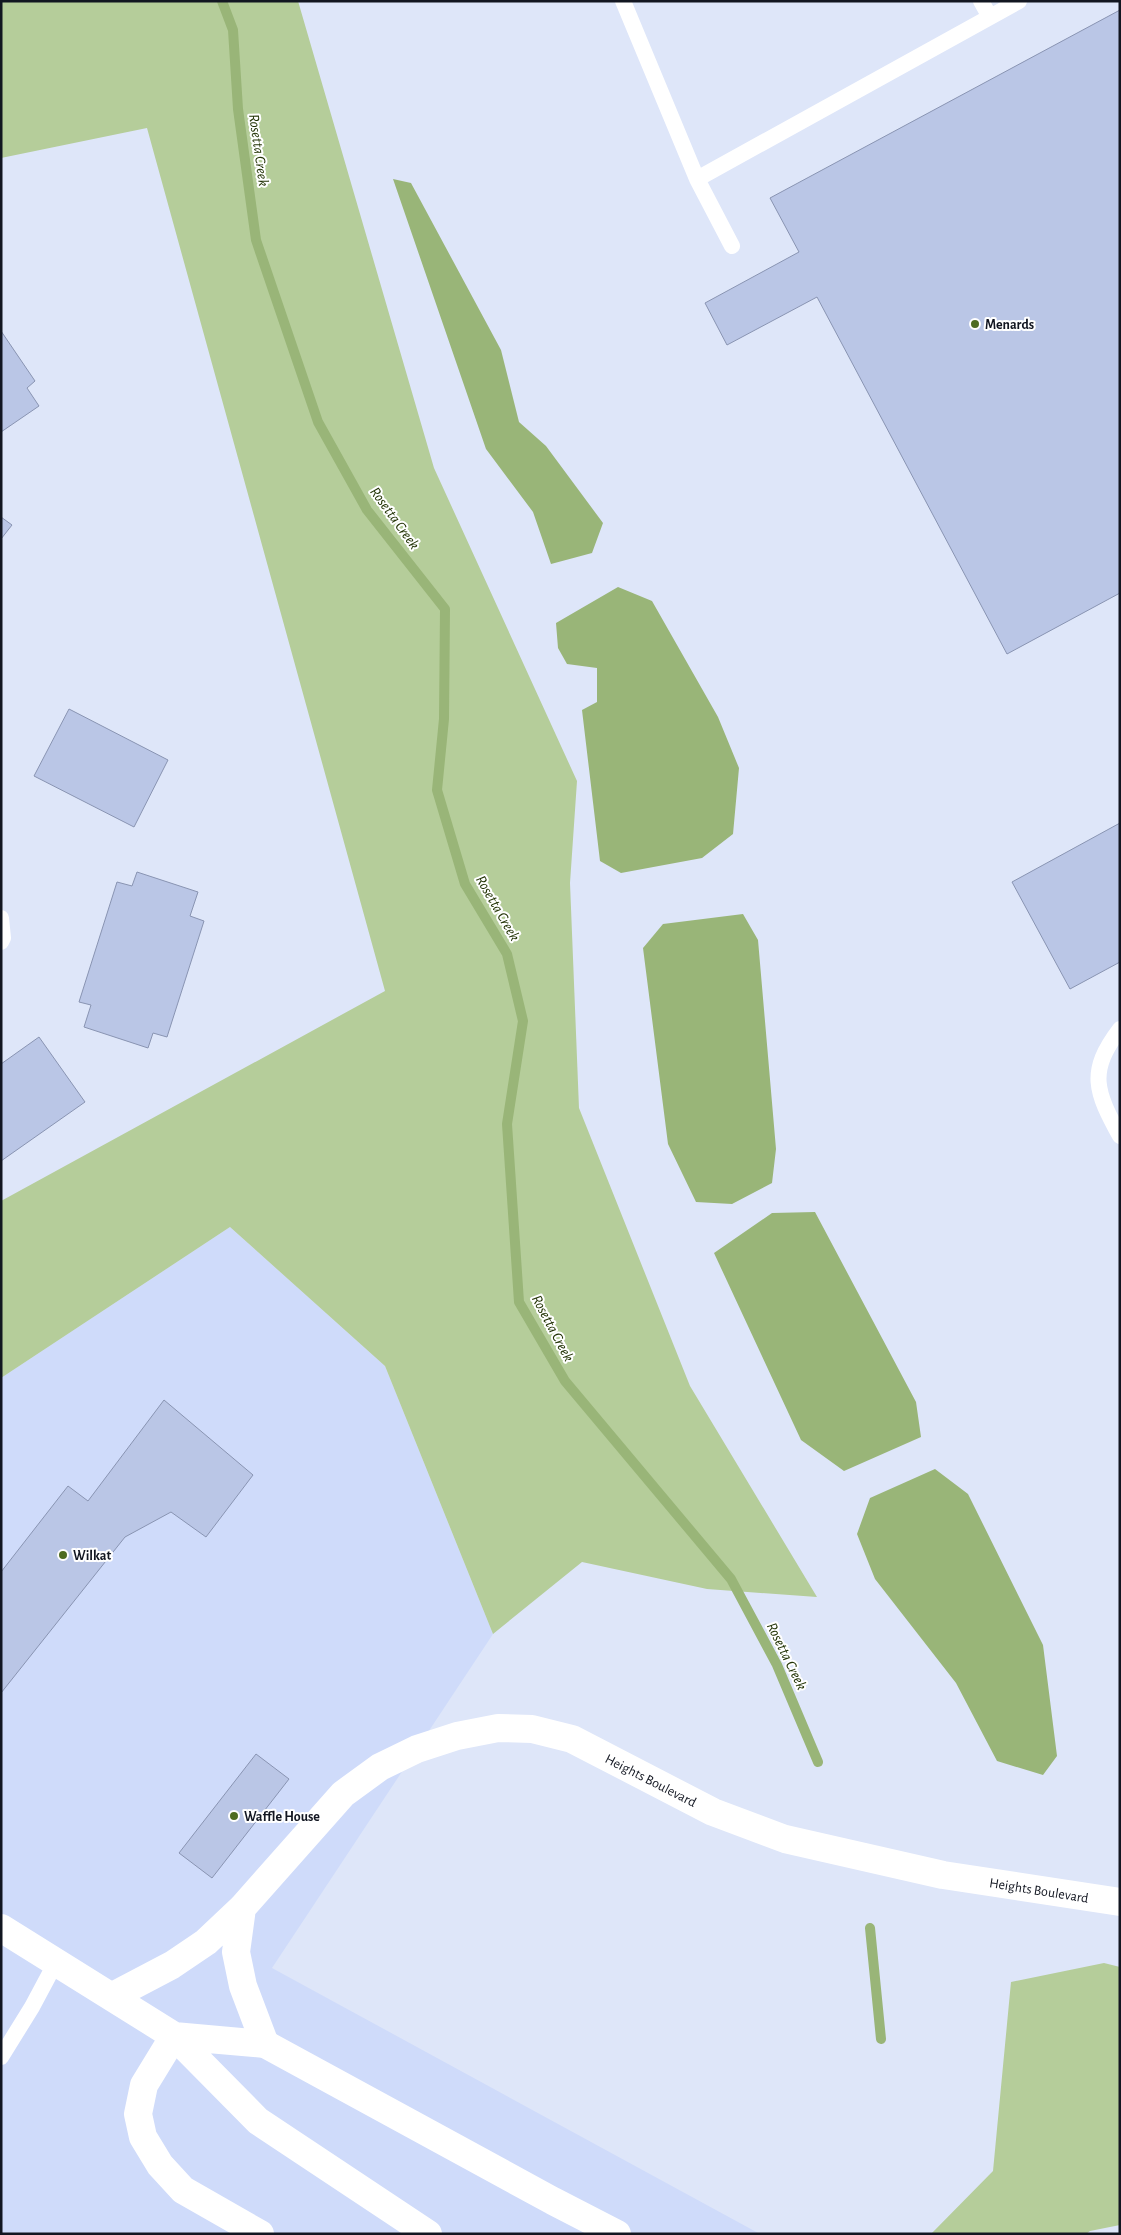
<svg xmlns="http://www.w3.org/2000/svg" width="1121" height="2235" font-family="'Alegreya Sans',sans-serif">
	<rect width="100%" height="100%" fill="#dee6f9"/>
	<path fill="#cfdbfa" d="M 230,1227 L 385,1366 L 493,1634 L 272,1968 L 760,2234 L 1,2234 L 1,1378 Z"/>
	<path fill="#b5cd9a" d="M 1,1 L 298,1 L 434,468 L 577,781 L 570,883 L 579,1108 L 690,1386 L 817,1597 L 707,1589 L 582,1562 L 493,1634 L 385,1366 L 230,1227 L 1,1378 L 1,1201 L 385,991 L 147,128 L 1,158 Z
		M 1104,1963 L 1120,1967 L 1120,2225 L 1090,2231 L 1086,2234 L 931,2234 L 993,2171 L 1011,1982 Z"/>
	<path fill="#99b578" d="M 393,179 L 411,183 L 501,350 L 519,422 L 546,446 L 603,523 L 592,553 L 551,564 L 533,512 L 486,449 Z
		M 618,587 L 652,601 L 718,717 L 739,768 L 733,834 L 702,858 L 621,873 L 600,861 L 582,710 L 597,702 L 597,668 L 567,664 L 558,648 L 556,623 Z
		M 743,914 L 758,940 L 776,1149 L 772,1183 L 732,1204 L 696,1202 L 668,1144 L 643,948 L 663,924 Z
		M 815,1212 L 916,1402 L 921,1437 L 844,1471 L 801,1440 L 714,1253 L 772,1213 Z
		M 935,1469 L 968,1494 L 1043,1645 L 1057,1756 L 1043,1775 L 997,1761 L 956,1683 L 875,1579 L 857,1534 L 870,1498 Z"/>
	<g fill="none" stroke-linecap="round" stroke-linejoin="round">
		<path stroke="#99b578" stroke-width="10" d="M 222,1 L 233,30 L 238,109 L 256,240 L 318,422 L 367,510 L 445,609 L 444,719 L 437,790 L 465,884 L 507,954 L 523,1021 L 507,1124 L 519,1302 L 565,1381 L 731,1579 L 777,1665 L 818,1762
			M 870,1928 L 881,2039"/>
	</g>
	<path fill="#bac6e6" stroke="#8994b2" d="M 1120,10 L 1120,593 L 1007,654 L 817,297 L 727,345 L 705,303 L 799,252 L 770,198 Z
		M 1,331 L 35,381 L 27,388 L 39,406 L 1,432 Z
		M 1,517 L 12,525 L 1,539 Z
		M 69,709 L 168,760 L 134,827 L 34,776 Z
		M 1120,823 L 1120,962 L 1070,989 L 1012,882 Z
		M 137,872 L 198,892 L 190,916 L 204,921 L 167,1037 L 153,1033 L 148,1048 L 84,1027 L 91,1005 L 79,1002 L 117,882 L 132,886 Z
		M 39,1037 L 85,1102 L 1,1161 L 1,1064 Z
		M 164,1400 L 253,1475 L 206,1537 L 171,1512 L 125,1537 L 1,1693 L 1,1572 L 68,1486 L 88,1501 Z
		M 256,1754 L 289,1779 L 212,1878 L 179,1853 Z"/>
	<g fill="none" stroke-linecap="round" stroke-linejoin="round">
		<path stroke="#fff" stroke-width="16" d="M 623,1 L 697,179 L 732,246
			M 981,1 L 990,17
			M 697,179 L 1019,1
			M 1,918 L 3,938 L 1,942
			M 1120,1029 C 1087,1072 1096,1092 1120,1136
			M 1,2057 L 32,2007 L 56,1962"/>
		<path stroke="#fff" stroke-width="28" d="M 242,1908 L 236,1952 L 243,1986 L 265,2044
			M 113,1996 L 172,1965 L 206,1942 L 242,1908 L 343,1794 L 380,1767 L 417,1749 L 457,1736 L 498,1728 L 532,1729 L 572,1739 L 713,1812 L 785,1839 L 943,1875 L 1120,1902
			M 174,2036 L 144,2085 L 138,2114 L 143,2137 L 160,2165 L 183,2190 L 260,2234"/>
		<path stroke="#fff" stroke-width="28" d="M 1,1928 L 174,2036 L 258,2121 L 428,2234
			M 174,2036 L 265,2044 L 553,2201 L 617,2234"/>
	</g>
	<g fill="#4e6c21" stroke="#fff" stroke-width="2">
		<circle cx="975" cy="324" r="5"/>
		<circle cx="63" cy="1555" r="5"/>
		<circle cx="234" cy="1816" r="5"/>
	</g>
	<g text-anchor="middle" stroke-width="4" stroke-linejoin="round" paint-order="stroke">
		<g font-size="14" font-weight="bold" fill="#121621" stroke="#fff" text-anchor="start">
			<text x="985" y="329">Menards</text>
			<text x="73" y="1560">Wilkat</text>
			<text x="244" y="1821">Waffle House</text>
		</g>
		<g font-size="14" fill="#121621" stroke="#fff">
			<text transform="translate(651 1780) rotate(27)" y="5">Heights Boulevard</text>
			<text transform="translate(1039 1890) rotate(9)" y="5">Heights Boulevard</text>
		</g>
		<g font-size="15" font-style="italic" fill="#223305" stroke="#fff">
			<text transform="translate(259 150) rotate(82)" y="5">Rosetta Creek</text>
			<text transform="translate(395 518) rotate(54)" y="5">Rosetta Creek</text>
			<text transform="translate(498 908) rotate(60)" y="5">Rosetta Creek</text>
			<text transform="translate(553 1328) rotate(62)" y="5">Rosetta Creek</text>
			<text transform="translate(787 1656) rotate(64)" y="5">Rosetta Creek</text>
		</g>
	</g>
	<rect width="1121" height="2235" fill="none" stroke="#121621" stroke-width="5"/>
</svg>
